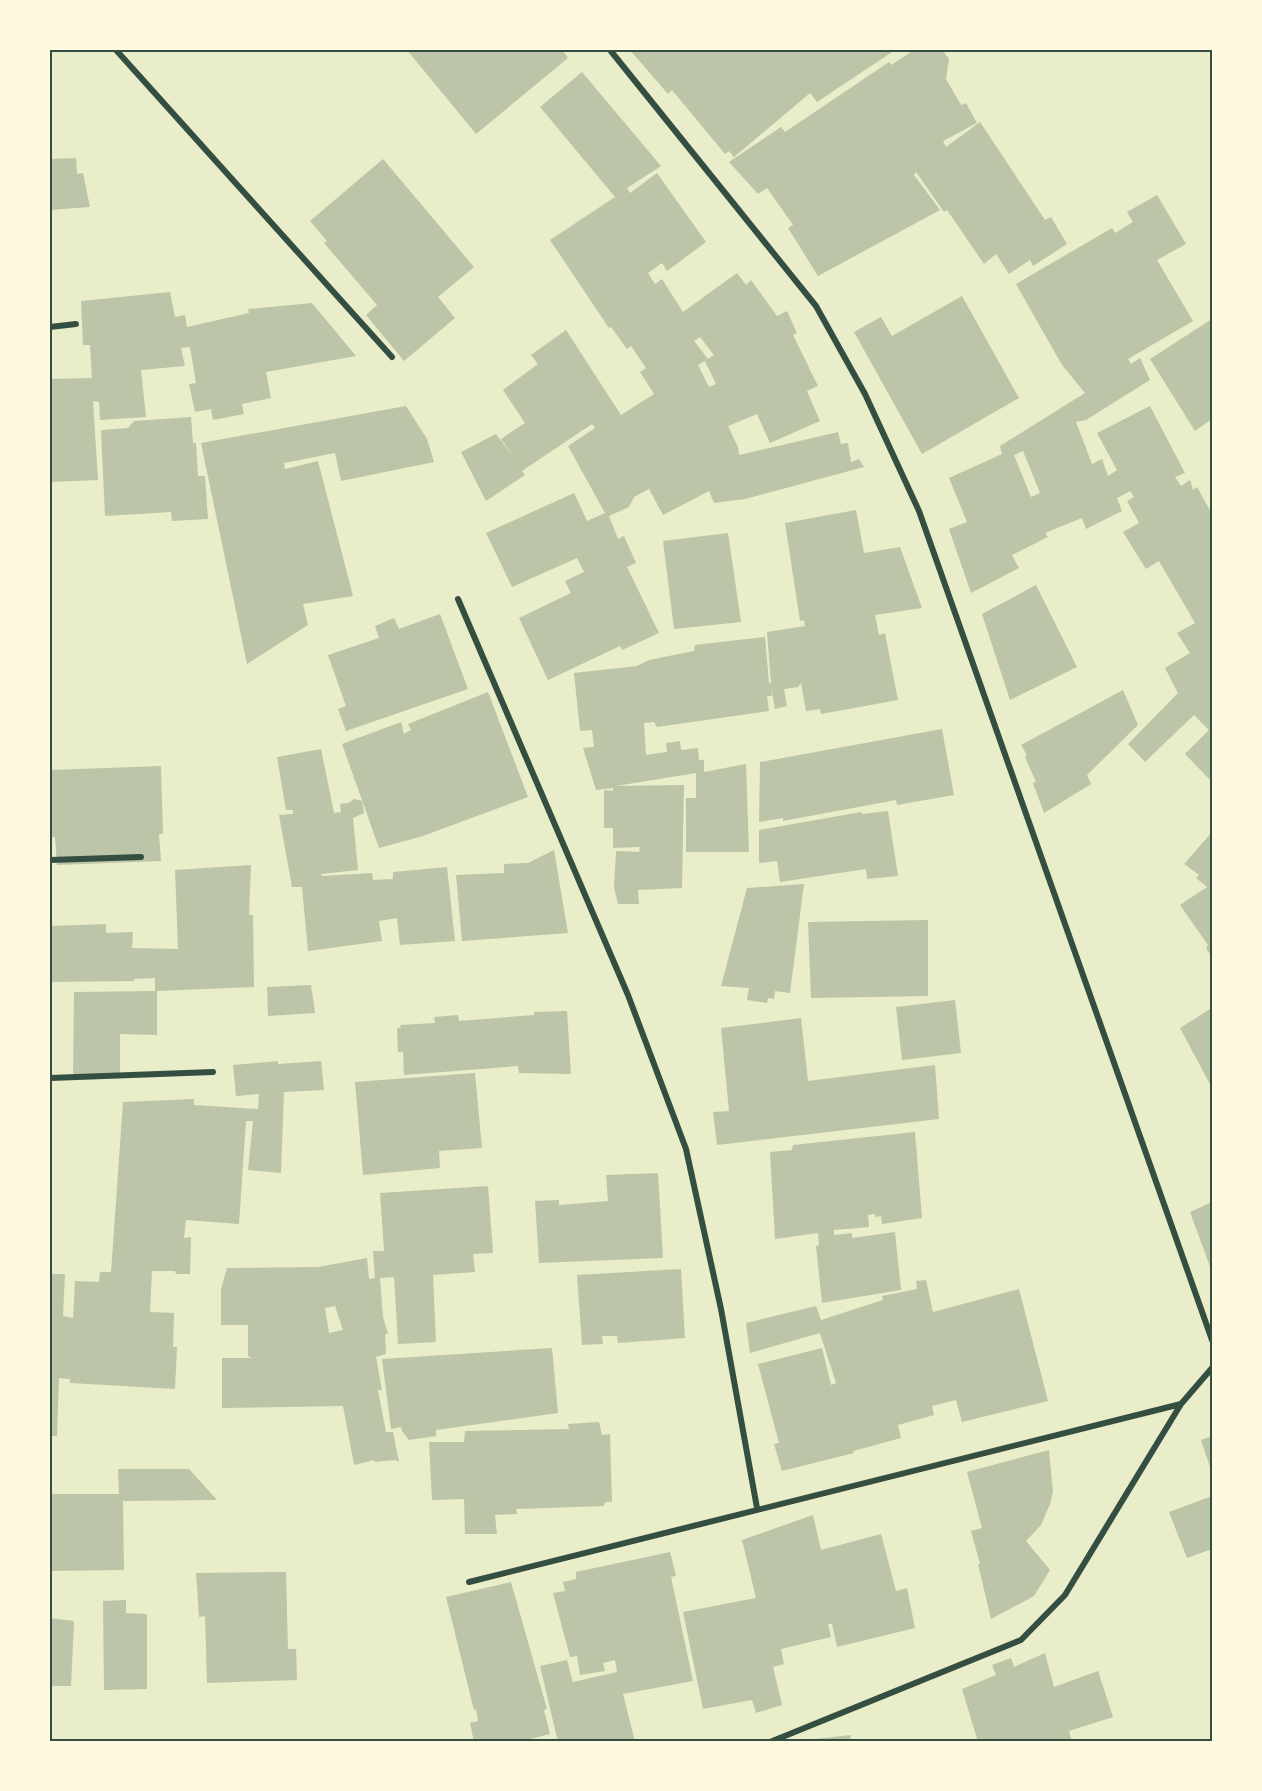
<svg xmlns="http://www.w3.org/2000/svg" width="1262" height="1791" font-family="Helvetica,sans-serif">
	<rect width="100%" height="100%" fill="#e9edc9"/>
	<path fill="#bcc5a7" fill-rule="evenodd" d="M 407,50 L 562,50 L 568,58 L 476,134 Z
		M 630,50 L 895,50 L 817,102 L 810,93 L 734,157 L 729,151 L 725,154 L 672,90 L 668,94 Z
		M 914,50 L 942,50 L 949,59 L 946,79 L 961,105 L 966,103 L 977,123 L 943,141 L 946,147 L 980,122 L 1045,220 L 1051,217 L 1067,244 L 1033,266 L 1030,260 L 1009,274 L 996,254 L 984,264 L 947,210 L 944,212 L 916,172 L 914,175 L 940,210 L 818,276 L 788,228 L 793,225 L 767,188 L 758,194 L 729,162 L 781,127 L 785,132 L 889,62 L 891,65 Z
		M 582,72 L 661,166 L 627,188 L 630,193 L 657,173 L 706,242 L 667,271 L 662,263 L 648,273 L 655,284 L 662,279 L 683,312 L 737,273 L 746,285 L 751,280 L 777,316 L 787,311 L 797,333 L 793,335 L 818,386 L 807,391 L 820,421 L 770,443 L 757,414 L 728,426 L 738,447 L 739,455 L 838,432 L 841,444 L 848,443 L 851,462 L 859,459 L 864,467 L 745,499 L 714,503 L 709,491 L 663,515 L 649,489 L 634,497 L 629,507 L 609,516 L 618,539 L 624,536 L 636,563 L 627,567 L 659,633 L 622,650 L 620,646 L 548,680 L 519,618 L 571,593 L 565,581 L 584,572 L 577,558 L 512,587 L 486,533 L 574,493 L 587,521 L 605,513 L 568,446 L 595,428 L 592,424 L 522,471 L 525,475 L 486,501 L 461,452 L 496,434 L 519,464 L 501,439 L 525,423 L 503,390 L 538,364 L 531,355 L 566,330 L 621,415 L 654,394 L 640,372 L 646,368 L 631,346 L 627,349 L 611,327 L 609,328 L 550,240 L 615,197 L 540,107 ZM 700,337 L 714,355 L 708,359 L 694,341 ZM 705,361 L 716,384 L 709,387 L 698,365 Z
		M 76,158 L 77,174 L 83,173 L 90,207 L 50,210 L 50,159 Z
		M 383,159 L 474,267 L 438,297 L 455,318 L 404,361 L 366,315 L 377,305 L 324,243 L 327,241 L 310,221 Z
		M 1157,195 L 1186,244 L 1157,260 L 1193,321 L 1128,359 L 1131,364 L 1140,358 L 1150,380 L 1086,420 L 1076,422 L 1092,464 L 1102,459 L 1108,476 L 1117,470 L 1097,433 L 1150,406 L 1185,473 L 1175,477 L 1181,486 L 1190,480 L 1193,490 L 1197,487 L 1212,514 L 1212,782 L 1185,754 L 1209,730 L 1194,715 L 1145,762 L 1128,744 L 1178,693 L 1165,668 L 1190,653 L 1177,633 L 1195,623 L 1159,561 L 1146,569 L 1123,532 L 1139,523 L 1127,501 L 1134,497 L 1130,491 L 1117,498 L 1122,511 L 1086,529 L 1082,518 L 1045,533 L 1048,537 L 1012,555 L 1019,568 L 971,593 L 949,529 L 967,522 L 949,478 L 1002,454 L 1000,446 L 1085,393 L 1062,365 L 1016,284 L 1112,228 L 1115,233 L 1133,222 L 1127,212 ZM 1023,451 L 1040,493 L 1031,497 L 1014,455 Z
		M 170,292 L 175,317 L 185,315 L 187,327 L 249,313 L 248,309 L 312,303 L 356,356 L 266,372 L 271,398 L 242,404 L 244,414 L 213,420 L 211,409 L 195,412 L 189,384 L 196,383 L 190,347 L 181,348 L 185,366 L 141,370 L 146,417 L 100,420 L 99,402 L 93,401 L 98,480 L 50,482 L 50,379 L 92,378 L 90,345 L 83,345 L 81,301 Z
		M 962,296 L 1019,398 L 922,454 L 854,332 L 881,317 L 892,336 Z
		M 1212,319 L 1212,419 L 1195,431 L 1150,359 Z
		M 406,406 L 427,439 L 434,462 L 341,481 L 335,453 L 284,463 L 285,469 L 318,461 L 353,596 L 303,604 L 308,625 L 247,664 L 201,443 Z
		M 191,417 L 193,443 L 196,443 L 198,476 L 205,476 L 208,519 L 172,521 L 171,512 L 105,516 L 101,430 L 128,428 L 134,421 Z
		M 856,510 L 864,553 L 900,547 L 922,608 L 875,615 L 879,635 L 885,633 L 898,700 L 821,714 L 820,709 L 806,711 L 801,683 L 798,687 L 784,689 L 787,706 L 775,709 L 771,686 L 772,696 L 767,696 L 769,711 L 657,727 L 654,722 L 644,723 L 646,755 L 667,752 L 666,743 L 680,741 L 681,750 L 698,748 L 699,760 L 704,760 L 704,772 L 746,764 L 749,852 L 686,852 L 686,798 L 696,798 L 696,773 L 616,786 L 684,785 L 682,888 L 638,890 L 639,904 L 618,904 L 614,887 L 616,851 L 639,852 L 640,847 L 613,848 L 613,828 L 604,828 L 604,790 L 613,791 L 613,788 L 596,790 L 583,748 L 594,747 L 592,730 L 580,731 L 574,673 L 637,666 L 649,660 L 694,651 L 695,645 L 765,637 L 769,683 L 771,683 L 767,632 L 805,626 L 804,620 L 800,621 L 785,523 Z
		M 728,533 L 741,622 L 674,629 L 663,541 Z
		M 1036,585 L 1077,667 L 1010,700 L 982,614 Z
		M 440,614 L 468,689 L 346,731 L 338,709 L 346,706 L 328,655 L 379,638 L 375,626 L 394,618 L 399,629 Z
		M 1123,690 L 1138,725 L 1087,775 L 1091,784 L 1044,813 L 1033,783 L 1036,782 L 1025,757 L 1027,755 L 1021,745 Z
		M 488,692 L 528,797 L 423,836 L 379,848 L 342,744 L 401,722 L 404,734 L 411,730 L 408,724 Z
		M 942,729 L 954,795 L 897,805 L 896,800 L 783,821 L 783,818 L 759,822 L 760,762 Z
		M 321,749 L 334,813 L 341,812 L 340,804 L 349,803 L 354,799 L 362,801 L 364,813 L 353,818 L 358,870 L 321,874 L 322,876 L 372,873 L 373,880 L 393,879 L 393,872 L 447,867 L 455,941 L 400,945 L 397,918 L 379,921 L 382,941 L 308,951 L 302,887 L 292,887 L 279,815 L 293,814 L 293,810 L 286,810 L 277,757 Z
		M 161,766 L 163,834 L 159,834 L 161,861 L 57,865 L 55,837 L 50,837 L 50,770 Z
		M 888,811 L 898,876 L 867,879 L 866,869 L 780,882 L 777,861 L 759,863 L 759,830 L 861,812 L 862,814 Z
		M 1212,832 L 1212,957 L 1206,948 L 1208,945 L 1180,905 L 1207,887 L 1196,878 L 1199,875 L 1184,864 Z
		M 554,850 L 568,933 L 462,941 L 456,875 L 504,873 L 504,864 L 528,863 Z
		M 251,865 L 249,915 L 253,915 L 254,987 L 157,991 L 157,1035 L 120,1034 L 120,1073 L 73,1078 L 74,992 L 155,991 L 155,978 L 134,979 L 134,981 L 50,982 L 50,926 L 106,924 L 106,933 L 133,932 L 132,948 L 178,949 L 175,870 Z
		M 804,884 L 790,993 L 775,991 L 774,999 L 768,998 L 767,1003 L 747,1000 L 749,988 L 721,986 L 747,888 Z
		M 928,920 L 928,996 L 811,998 L 808,922 Z
		M 311,985 L 315,1013 L 268,1016 L 267,987 Z
		M 955,1000 L 961,1053 L 902,1060 L 896,1007 Z
		M 1212,1008 L 1212,1088 L 1180,1028 Z
		M 567,1011 L 571,1074 L 519,1073 L 518,1066 L 404,1075 L 403,1052 L 398,1052 L 397,1028 L 401,1028 L 400,1025 L 435,1023 L 434,1017 L 458,1015 L 459,1021 L 534,1015 L 534,1012 Z
		M 801,1018 L 808,1081 L 935,1065 L 939,1119 L 717,1145 L 713,1112 L 729,1111 L 721,1028 Z
		M 278,1061 L 278,1064 L 321,1061 L 324,1090 L 284,1092 L 281,1173 L 248,1170 L 253,1121 L 246,1121 L 239,1224 L 186,1220 L 184,1238 L 191,1237 L 190,1274 L 176,1274 L 175,1271 L 152,1271 L 150,1312 L 174,1313 L 173,1347 L 177,1347 L 175,1389 L 70,1383 L 70,1379 L 59,1378 L 57,1436 L 50,1436 L 50,1274 L 65,1274 L 63,1316 L 73,1318 L 75,1281 L 99,1282 L 100,1272 L 111,1272 L 123,1102 L 194,1099 L 194,1105 L 258,1109 L 259,1094 L 236,1096 L 233,1065 Z
		M 475,1073 L 482,1148 L 439,1151 L 440,1168 L 363,1175 L 355,1082 Z
		M 915,1132 L 922,1218 L 882,1224 L 881,1216 L 875,1217 L 875,1214 L 868,1215 L 869,1227 L 834,1230 L 834,1235 L 852,1233 L 852,1238 L 895,1232 L 901,1290 L 822,1303 L 816,1246 L 819,1245 L 818,1233 L 775,1239 L 770,1152 L 792,1150 L 793,1145 Z
		M 658,1173 L 663,1258 L 539,1263 L 535,1201 L 559,1200 L 559,1205 L 608,1201 L 606,1175 Z
		M 488,1186 L 493,1253 L 473,1254 L 475,1272 L 433,1275 L 436,1342 L 398,1344 L 394,1277 L 380,1278 L 383,1317 L 388,1333 L 385,1335 L 386,1354 L 376,1357 L 382,1390 L 378,1390 L 386,1432 L 393,1432 L 399,1462 L 396,1460 L 374,1462 L 374,1460 L 354,1465 L 343,1406 L 222,1408 L 222,1358 L 252,1358 L 248,1356 L 248,1325 L 221,1325 L 221,1289 L 227,1268 L 318,1267 L 367,1258 L 369,1279 L 375,1278 L 373,1251 L 384,1251 L 380,1193 ZM 335,1306 L 343,1330 L 329,1333 L 325,1308 Z
		M 1212,1202 L 1212,1272 L 1190,1212 Z
		M 681,1269 L 685,1338 L 618,1343 L 617,1336 L 602,1336 L 603,1344 L 582,1345 L 577,1275 Z
		M 926,1280 L 933,1312 L 1019,1289 L 1048,1401 L 962,1422 L 956,1400 L 932,1406 L 934,1415 L 898,1425 L 901,1438 L 853,1451 L 854,1453 L 782,1471 L 774,1444 L 779,1443 L 758,1364 L 822,1348 L 831,1385 L 836,1383 L 820,1333 L 750,1353 L 746,1323 L 816,1306 L 821,1320 L 883,1300 L 882,1296 L 917,1289 L 916,1281 Z
		M 552,1348 L 558,1413 L 436,1430 L 436,1436 L 409,1440 L 402,1431 L 401,1427 L 391,1429 L 382,1359 Z
		M 599,1422 L 602,1435 L 610,1434 L 612,1502 L 605,1502 L 604,1506 L 516,1509 L 517,1514 L 495,1515 L 497,1534 L 465,1534 L 464,1499 L 432,1500 L 429,1442 L 464,1442 L 465,1431 L 569,1429 L 568,1424 Z
		M 1212,1436 L 1212,1473 L 1201,1440 Z
		M 1049,1450 L 1053,1492 L 1050,1504 L 1041,1525 L 1026,1541 L 1050,1570 L 1034,1596 L 991,1619 L 978,1564 L 980,1564 L 971,1531 L 982,1528 L 967,1472 Z
		M 118,1469 L 189,1469 L 217,1500 L 123,1501 L 124,1570 L 50,1571 L 50,1494 L 119,1494 Z
		M 1212,1496 L 1212,1549 L 1187,1558 L 1169,1512 Z
		M 813,1515 L 821,1550 L 881,1534 L 896,1591 L 907,1588 L 915,1628 L 837,1647 L 832,1624 L 828,1624 L 831,1637 L 781,1649 L 784,1664 L 773,1667 L 782,1705 L 756,1713 L 752,1700 L 703,1709 L 683,1612 L 756,1598 L 742,1540 Z
		M 670,1552 L 676,1576 L 671,1577 L 693,1681 L 623,1694 L 635,1742 L 558,1742 L 540,1666 L 567,1660 L 573,1682 L 617,1672 L 615,1660 L 603,1663 L 605,1671 L 580,1675 L 577,1656 L 570,1657 L 553,1593 L 565,1591 L 563,1582 L 576,1579 L 576,1572 Z
		M 286,1572 L 288,1649 L 296,1649 L 297,1680 L 207,1683 L 205,1616 L 199,1617 L 196,1573 Z
		M 511,1582 L 547,1709 L 544,1710 L 550,1734 L 518,1742 L 474,1742 L 470,1723 L 478,1721 L 476,1709 L 474,1710 L 446,1597 Z
		M 126,1600 L 126,1613 L 147,1614 L 147,1689 L 104,1690 L 103,1601 Z
		M 50,1618 L 74,1621 L 71,1686 L 50,1686 Z
		M 1045,1653 L 1054,1687 L 1098,1671 L 1113,1717 L 1069,1731 L 1072,1742 L 978,1742 L 962,1689 L 996,1675 L 992,1665 L 1011,1658 L 1014,1667 Z
		M 851,1735 L 850,1742 L 806,1742 L 806,1740 Z"/>
	<g fill="none" stroke-linecap="round" stroke-linejoin="round">
		<path stroke="#344e41" stroke-width="6" d="M 116,50 L 392,357
			M 610,50 L 816,306 L 865,394 L 919,511 L 1212,1340
			M 50,327 L 76,324
			M 458,599 L 628,995 L 686,1149 L 721,1309 L 757,1508
			M 50,860 L 141,857
			M 50,1078 L 213,1072
			M 469,1582 L 1181,1404
			M 770,1742 L 1021,1640 L 1065,1595 L 1181,1404 L 1212,1368"/>
	</g>
	<rect width="1262" height="1791" fill="none" stroke="#fefae0" stroke-width="102"/>
	<rect x="51" y="51" width="1160" height="1689" fill="none" stroke="#344e41" stroke-width="2"/>
</svg>
